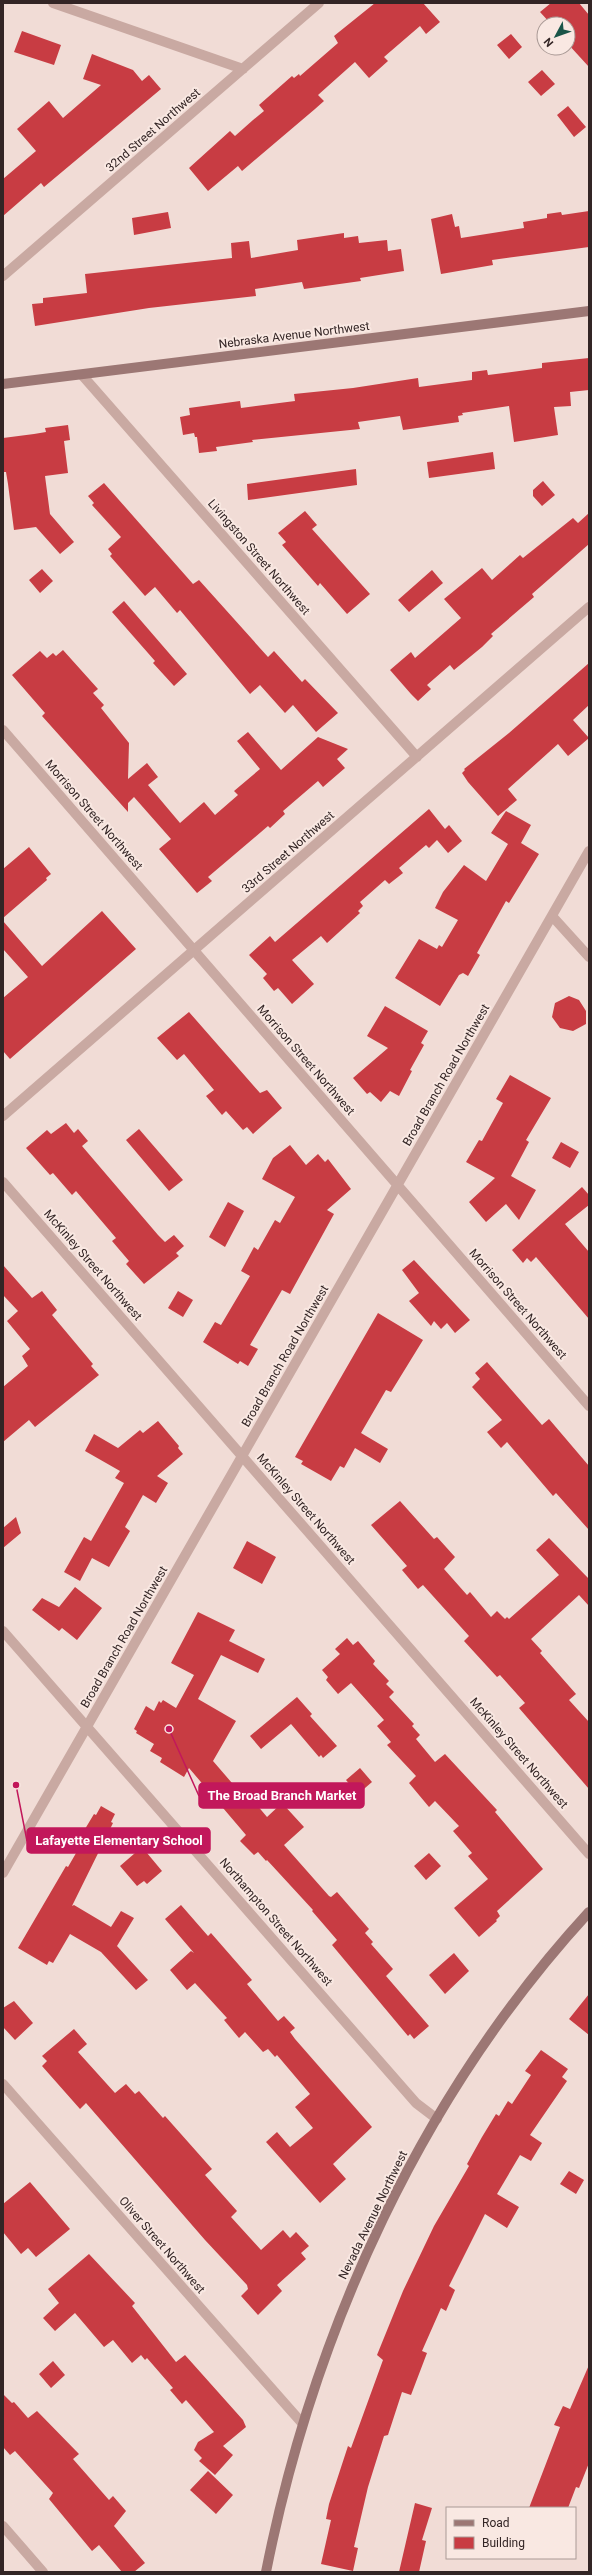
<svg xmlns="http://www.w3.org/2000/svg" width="592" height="2575" font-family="Roboto,sans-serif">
	<rect width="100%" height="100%" fill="#f1dcd6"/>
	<path fill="#c83c43" d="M 375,3 L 423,3 L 440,22 L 426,34 L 420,26 L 384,57 L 388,61 L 369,78 L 355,62 L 318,95 L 324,101 L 315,109 L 242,171 L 238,166 L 208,191 L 189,168 L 230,131 L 235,136 L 253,120 L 264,111 L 259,105 L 292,76 L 294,78 L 299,74 L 300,76 L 338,43 L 334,36 Z
		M 551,3 L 579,3 L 589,15 L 589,67 L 568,44 L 568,24 L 551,24 L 540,12 Z
		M 22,31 L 61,45 L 54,65 L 14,52 Z
		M 511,34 L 522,47 L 509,59 L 497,45 Z
		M 92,54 L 133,70 L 142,81 L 149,75 L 161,89 L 44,187 L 41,183 L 3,216 L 3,179 L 36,151 L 17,129 L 49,101 L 63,118 L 101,85 L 83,79 Z
		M 542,70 L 555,84 L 541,96 L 528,82 Z
		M 568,106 L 586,127 L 574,137 L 557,115 Z
		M 589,211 L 589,247 L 492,260 L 493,265 L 441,274 L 431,219 L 452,214 L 455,227 L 459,226 L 461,238 L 524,228 L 523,222 L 547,218 L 547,214 L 561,212 L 562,215 Z
		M 168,212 L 171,228 L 134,235 L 132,218 Z
		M 344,233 L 344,238 L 358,236 L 359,243 L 387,240 L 388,251 L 401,249 L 404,271 L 360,278 L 361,281 L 304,289 L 302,282 L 255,289 L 256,296 L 149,308 L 35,326 L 32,304 L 43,303 L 43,298 L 87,293 L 85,274 L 232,258 L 231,243 L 249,241 L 251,258 L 298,250 L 297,240 Z
		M 589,358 L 589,390 L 570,392 L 571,406 L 554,407 L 558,435 L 514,442 L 509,406 L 462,413 L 463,415 L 458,416 L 459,422 L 403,430 L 400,416 L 358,422 L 360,429 L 252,440 L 253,442 L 216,447 L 217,451 L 199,453 L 197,437 L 195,437 L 194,433 L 183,435 L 180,417 L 190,415 L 189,408 L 240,401 L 241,408 L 295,401 L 294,394 L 353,388 L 418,378 L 419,387 L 472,380 L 472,372 L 487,370 L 488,375 L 542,368 L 542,363 Z
		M 68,425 L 70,440 L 64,441 L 68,473 L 45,476 L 50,514 L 74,542 L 60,554 L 36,527 L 14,530 L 8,484 L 6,472 L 3,472 L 3,438 L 34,434 L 46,432 L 45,428 Z
		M 493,452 L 495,469 L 429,478 L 427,462 Z
		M 356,469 L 357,485 L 248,500 L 247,484 Z
		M 543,481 L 555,495 L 542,506 L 533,496 L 533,490 Z
		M 104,483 L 193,584 L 199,580 L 268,657 L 274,651 L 302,682 L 305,679 L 338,713 L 316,732 L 293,705 L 285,713 L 260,685 L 250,694 L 180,610 L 177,613 L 155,587 L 145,596 L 110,556 L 112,554 L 108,549 L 121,537 L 92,505 L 94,503 L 88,496 Z
		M 305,511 L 317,525 L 312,529 L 370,594 L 347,614 L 320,583 L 318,586 L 282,545 L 286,542 L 278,533 Z
		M 589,513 L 589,544 L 532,594 L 534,597 L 491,634 L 493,636 L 482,647 L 454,670 L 450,665 L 427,685 L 431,689 L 418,701 L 411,694 L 390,670 L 411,652 L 415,658 L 461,618 L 444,599 L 482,568 L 492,580 L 520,555 L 523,558 L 573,518 L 578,523 Z
		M 42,569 L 53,581 L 40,593 L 29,580 Z
		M 432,570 L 443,583 L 409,612 L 398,600 Z
		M 124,601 L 187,674 L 174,686 L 153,663 L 155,661 L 112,612 Z
		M 63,650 L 98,689 L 93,693 L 104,705 L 101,708 L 129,743 L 128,779 L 147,763 L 158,777 L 148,785 L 180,823 L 204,802 L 215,815 L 238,795 L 234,791 L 260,769 L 237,741 L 248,732 L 281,770 L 318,737 L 348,749 L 337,759 L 345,768 L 323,787 L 318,781 L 283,811 L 285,814 L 270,828 L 268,826 L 208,877 L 212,881 L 197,893 L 159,849 L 171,839 L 134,797 L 128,803 L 128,812 L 42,716 L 45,713 L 12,675 L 40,651 L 47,658 L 53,653 L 56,656 Z
		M 589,663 L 589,705 L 573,720 L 589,738 L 568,756 L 558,744 L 508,789 L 517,800 L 498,816 L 468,782 L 462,773 L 465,770 L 464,769 L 509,733 Z
		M 429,809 L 445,829 L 449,825 L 462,841 L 448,853 L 437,840 L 429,848 L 426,845 L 399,868 L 403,873 L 389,884 L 385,880 L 360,902 L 363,906 L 358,911 L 360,913 L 327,943 L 321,936 L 292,960 L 314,984 L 292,1004 L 278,988 L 274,991 L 263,978 L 267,974 L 249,955 L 270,936 L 275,942 Z
		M 506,811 L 531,825 L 521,843 L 539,854 L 509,903 L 506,901 L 477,953 L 480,955 L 468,976 L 463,973 L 459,975 L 440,1006 L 395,978 L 419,939 L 437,949 L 439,945 L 442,947 L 458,920 L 435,908 L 443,892 L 464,865 L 486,881 L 508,844 L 491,833 Z
		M 29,847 L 51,874 L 46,878 L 47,880 L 3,918 L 3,869 Z
		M 102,911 L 136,949 L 10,1059 L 3,1051 L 3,998 L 28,977 L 3,949 L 3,921 L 42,966 Z
		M 569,996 L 579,1000 L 586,1011 L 586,1024 L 573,1031 L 560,1028 L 552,1017 L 555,1003 Z
		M 385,1006 L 428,1031 L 421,1043 L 424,1045 L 410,1070 L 412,1071 L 399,1096 L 390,1091 L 381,1102 L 370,1092 L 367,1094 L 353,1078 L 388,1048 L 367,1036 Z
		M 189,1012 L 260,1093 L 267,1090 L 282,1108 L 253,1134 L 247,1127 L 243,1130 L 226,1111 L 222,1115 L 206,1096 L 214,1090 L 184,1054 L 177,1060 L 157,1038 Z
		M 510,1075 L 551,1098 L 526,1140 L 529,1142 L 511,1176 L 536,1190 L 519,1220 L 506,1204 L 486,1222 L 469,1202 L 495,1178 L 466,1162 L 479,1140 L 482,1141 L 503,1103 L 496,1099 Z
		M 66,1123 L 74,1133 L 78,1129 L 88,1141 L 82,1146 L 158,1235 L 165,1242 L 174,1235 L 184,1246 L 176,1253 L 179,1256 L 144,1284 L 126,1264 L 129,1261 L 112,1241 L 116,1238 L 76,1191 L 72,1195 L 53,1173 L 50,1175 L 26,1148 L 47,1130 L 51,1134 Z
		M 139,1129 L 183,1180 L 169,1191 L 126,1140 Z
		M 561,1142 L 579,1152 L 570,1168 L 552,1158 Z
		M 290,1145 L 306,1165 L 318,1154 L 325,1162 L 328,1159 L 351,1189 L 327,1210 L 334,1214 L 290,1294 L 282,1290 L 250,1345 L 258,1349 L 248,1366 L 240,1361 L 238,1364 L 203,1342 L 215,1322 L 221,1325 L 250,1276 L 241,1271 L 254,1247 L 258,1250 L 275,1220 L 280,1223 L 295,1197 L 262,1179 L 273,1158 Z
		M 582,1187 L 589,1195 L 589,1205 L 565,1224 L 589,1252 L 589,1319 L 536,1257 L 531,1262 L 527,1258 L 523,1263 L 512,1250 Z
		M 228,1202 L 244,1211 L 225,1247 L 209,1237 Z
		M 414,1260 L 470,1320 L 455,1333 L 447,1323 L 441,1329 L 434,1321 L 431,1326 L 409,1301 L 419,1293 L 402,1270 Z
		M 3,1265 L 32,1298 L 42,1291 L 57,1310 L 52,1315 L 93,1364 L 91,1366 L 99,1375 L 35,1427 L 29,1420 L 3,1442 L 3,1387 L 28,1366 L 22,1356 L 30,1349 L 7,1321 L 18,1311 L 3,1295 Z
		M 178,1291 L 193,1300 L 183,1317 L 168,1308 Z
		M 378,1313 L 423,1340 L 391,1392 L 386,1390 L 361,1433 L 388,1449 L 380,1463 L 355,1448 L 344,1468 L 340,1466 L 331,1481 L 301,1464 L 303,1461 L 295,1457 Z
		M 487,1362 L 542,1425 L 549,1419 L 589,1466 L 589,1530 L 556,1493 L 553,1496 L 507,1442 L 501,1448 L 487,1432 L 502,1420 L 472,1387 L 480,1379 L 475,1373 Z
		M 158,1421 L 179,1446 L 178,1448 L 183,1454 L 157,1476 L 168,1483 L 156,1503 L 143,1495 L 125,1527 L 130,1531 L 109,1567 L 92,1558 L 80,1581 L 64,1572 L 84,1537 L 91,1541 L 124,1483 L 115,1478 L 120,1471 L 85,1451 L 94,1434 L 118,1448 L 140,1430 L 143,1433 Z
		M 400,1501 L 434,1539 L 437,1537 L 455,1557 L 444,1569 L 467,1595 L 470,1592 L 491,1617 L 497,1611 L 505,1619 L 507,1617 L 509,1619 L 559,1575 L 536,1550 L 549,1538 L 589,1579 L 589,1606 L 579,1595 L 531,1639 L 542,1651 L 540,1653 L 576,1694 L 569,1700 L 589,1722 L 589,1789 L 519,1708 L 525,1703 L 500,1675 L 497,1677 L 464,1641 L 469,1636 L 423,1585 L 418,1589 L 402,1570 L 407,1566 L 371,1525 Z
		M 16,1517 L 21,1533 L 3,1548 L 3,1528 Z
		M 247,1541 L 276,1557 L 262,1584 L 233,1568 Z
		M 75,1587 L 102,1608 L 77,1640 L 62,1628 L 59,1631 L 32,1610 L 42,1598 L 59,1607 Z
		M 198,1612 L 235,1630 L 229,1641 L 265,1659 L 258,1673 L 221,1655 L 198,1699 L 236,1721 L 213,1761 L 238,1790 L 242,1787 L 267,1817 L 282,1803 L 304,1827 L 284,1845 L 329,1896 L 331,1897 L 337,1892 L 369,1929 L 365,1933 L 373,1942 L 371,1944 L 393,1969 L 386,1976 L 429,2026 L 414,2039 L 410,2034 L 408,2036 L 332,1945 L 337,1940 L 312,1911 L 313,1910 L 267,1860 L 266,1861 L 258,1852 L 254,1855 L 240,1841 L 246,1835 L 189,1768 L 184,1777 L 160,1762 L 162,1758 L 150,1751 L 154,1744 L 136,1733 L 137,1731 L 134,1729 L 146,1706 L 154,1711 L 159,1701 L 161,1703 L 163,1700 L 176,1708 L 194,1675 L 171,1663 Z
		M 347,1638 L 353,1645 L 358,1641 L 375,1661 L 373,1664 L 389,1681 L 386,1684 L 394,1692 L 389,1697 L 414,1724 L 412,1726 L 420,1735 L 416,1739 L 435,1762 L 445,1754 L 497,1810 L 495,1812 L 543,1869 L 497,1911 L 500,1916 L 496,1920 L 497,1921 L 479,1937 L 454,1908 L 488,1879 L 468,1856 L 472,1853 L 453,1831 L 459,1826 L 435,1801 L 429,1807 L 409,1783 L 416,1776 L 387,1745 L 391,1742 L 377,1726 L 384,1720 L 351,1683 L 338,1694 L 326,1680 L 328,1677 L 322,1670 L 340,1654 L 335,1649 Z
		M 297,1697 L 312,1714 L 310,1716 L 337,1746 L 323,1758 L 321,1755 L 319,1757 L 291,1724 L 261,1749 L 250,1736 Z
		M 360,1768 L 372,1782 L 358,1794 L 346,1780 Z
		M 101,1806 L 115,1814 L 111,1822 L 113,1823 L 72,1906 L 74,1905 L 111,1927 L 121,1911 L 134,1918 L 117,1946 L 148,1980 L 136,1990 L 101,1952 L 70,1934 L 53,1963 L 49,1961 L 47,1965 L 18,1948 L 66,1866 L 68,1867 L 83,1841 L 79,1839 L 94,1814 L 96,1815 Z
		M 142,1847 L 162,1871 L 147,1884 L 144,1881 L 137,1886 L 120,1866 Z
		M 429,1853 L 441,1866 L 426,1880 L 414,1866 Z
		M 181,1905 L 208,1936 L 211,1933 L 252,1980 L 247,1984 L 278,2021 L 284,2016 L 295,2028 L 290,2032 L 295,2039 L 372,2127 L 333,2164 L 346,2179 L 320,2203 L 266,2142 L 277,2132 L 290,2147 L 313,2128 L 295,2107 L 310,2094 L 277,2055 L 275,2057 L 268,2049 L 263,2052 L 245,2032 L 239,2038 L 224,2020 L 227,2018 L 195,1983 L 187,1990 L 170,1970 L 191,1951 L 194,1953 L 165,1919 Z
		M 454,1953 L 469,1971 L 445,1994 L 429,1975 Z
		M 589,1994 L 589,2035 L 569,2019 Z
		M 14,2001 L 33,2023 L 15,2040 L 3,2027 L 3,2008 Z
		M 74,2029 L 87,2044 L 78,2052 L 115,2093 L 126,2084 L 135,2094 L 139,2091 L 163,2118 L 165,2116 L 212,2169 L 205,2175 L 237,2211 L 231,2217 L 261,2250 L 283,2230 L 290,2238 L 296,2232 L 309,2246 L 301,2253 L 306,2259 L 277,2285 L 282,2291 L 258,2315 L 241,2296 L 248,2289 L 247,2285 L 205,2240 L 86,2103 L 80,2109 L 42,2066 L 47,2061 L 42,2056 Z
		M 541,2050 L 568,2069 L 562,2077 L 567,2081 L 530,2135 L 542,2143 L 531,2161 L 520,2155 L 497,2194 L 519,2207 L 507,2228 L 485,2214 L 449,2286 L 455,2290 L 446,2311 L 441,2308 L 422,2351 L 427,2353 L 411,2395 L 402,2392 L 388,2435 L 384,2436 L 368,2487 L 354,2547 L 358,2548 L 353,2571 L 321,2564 L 331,2520 L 326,2519 L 329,2504 L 348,2446 L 351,2448 L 383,2360 L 377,2355 L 403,2291 L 434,2226 L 469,2166 L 467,2164 L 482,2137 L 496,2114 L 499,2116 L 508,2101 L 512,2104 L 531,2075 L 525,2071 Z
		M 569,2171 L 584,2180 L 576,2194 L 560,2184 Z
		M 30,2182 L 70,2229 L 36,2257 L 28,2248 L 21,2254 L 3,2232 L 3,2204 Z
		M 89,2254 L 135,2303 L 132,2306 L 176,2362 L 185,2355 L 243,2420 L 246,2427 L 223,2446 L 233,2455 L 215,2475 L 199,2461 L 202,2458 L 194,2450 L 198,2442 L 214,2432 L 186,2400 L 182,2404 L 170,2390 L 173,2388 L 147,2358 L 145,2360 L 141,2355 L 132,2363 L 113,2340 L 104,2347 L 75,2313 L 55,2331 L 43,2318 L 59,2303 L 48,2289 Z
		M 53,2361 L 65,2375 L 51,2388 L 39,2374 Z
		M 589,2365 L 589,2463 L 579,2488 L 576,2487 L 568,2508 L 529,2508 L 560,2427 L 554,2425 L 563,2406 L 570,2409 Z
		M 3,2394 L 12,2403 L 14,2402 L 28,2418 L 37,2411 L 79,2454 L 73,2459 L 109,2500 L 113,2496 L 126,2511 L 114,2526 L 145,2563 L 134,2572 L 122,2572 L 99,2545 L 92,2551 L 49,2499 L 53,2493 L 15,2451 L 10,2455 L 3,2447 Z
		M 208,2471 L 233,2495 L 216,2514 L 190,2490 Z
		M 415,2503 L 432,2508 L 422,2540 L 426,2541 L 419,2572 L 399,2572 Z"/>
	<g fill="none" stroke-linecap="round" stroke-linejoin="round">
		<path stroke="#c9a9a2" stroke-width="10" d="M 53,3 L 243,69
			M 3,276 L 319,3
			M 82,375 L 417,757
			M 3,730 L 589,1406
			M 552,916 L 589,957
			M 3,1116 L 589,607
			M 3,1182 L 589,1854
			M 3,1631 L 416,2103 L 437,2119
			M 3,1873 L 589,851
			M 3,2084 L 302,2423
			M 3,2526 L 43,2572"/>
		<path stroke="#9c7774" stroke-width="10" d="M 3,384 L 589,311
			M 266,2572 C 314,2330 421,2095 589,1912"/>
	</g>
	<g text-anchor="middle" stroke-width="4" stroke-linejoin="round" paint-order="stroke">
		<g font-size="12" fill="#332525" stroke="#f9e8e2">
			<text transform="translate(153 130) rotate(-41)" y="4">32nd Street Northwest</text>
			<text transform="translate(294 335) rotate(-7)" y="4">Nebraska Avenue Northwest</text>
			<text transform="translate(259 557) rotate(49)" y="4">Livingston Street Northwest</text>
			<text transform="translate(94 815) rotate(49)" y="4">Morrison Street Northwest</text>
			<text transform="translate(288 852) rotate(-41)" y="4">33rd Street Northwest</text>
			<text transform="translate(306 1060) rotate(49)" y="4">Morrison Street Northwest</text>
			<text transform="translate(446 1075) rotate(-60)" y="4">Broad Branch Road Northwest</text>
			<text transform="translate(93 1265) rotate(49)" y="4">McKinley Street Northwest</text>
			<text transform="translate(518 1304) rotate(49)" y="4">Morrison Street Northwest</text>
			<text transform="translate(285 1356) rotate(-60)" y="4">Broad Branch Road Northwest</text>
			<text transform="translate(306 1509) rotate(49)" y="4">McKinley Street Northwest</text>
			<text transform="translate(124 1637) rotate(-60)" y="4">Broad Branch Road Northwest</text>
			<text transform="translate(519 1753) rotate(49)" y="4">McKinley Street Northwest</text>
			<text transform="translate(276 1922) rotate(49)" y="4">Northampton Street Northwest</text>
			<text transform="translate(373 2215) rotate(-64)" y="4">Nevada Avenue Northwest</text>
			<text transform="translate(162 2245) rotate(49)" y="4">Oliver Street Northwest</text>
		</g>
	</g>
	<path fill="none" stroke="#c2185b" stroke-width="1.5" d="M169 1729L199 1796M16 1785L27 1841"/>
	<g fill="#c2185b" stroke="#f9e8e2" stroke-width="1.5">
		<circle cx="169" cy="1729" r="4"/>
		<circle cx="16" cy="1785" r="4"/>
	</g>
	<g fill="#c2185b" stroke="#c2185b" stroke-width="1.5">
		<rect x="199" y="1783" width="165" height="25" rx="4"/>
		<rect x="27" y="1828" width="183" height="25" rx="4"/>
	</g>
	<g font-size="13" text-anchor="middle" font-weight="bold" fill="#fff">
		<text x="282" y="1800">The Broad Branch Market</text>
		<text x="119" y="1845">Lafayette Elementary School</text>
	</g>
	<rect width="592" height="2575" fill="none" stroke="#332525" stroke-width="8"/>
	<rect x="446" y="2507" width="130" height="52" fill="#f9e8e2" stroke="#aa9a96"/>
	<rect x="454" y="2520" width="20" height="6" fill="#9c7774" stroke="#aa9a96"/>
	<text x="482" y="2527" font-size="12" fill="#332525">Road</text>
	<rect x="454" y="2537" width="20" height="12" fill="#c83c43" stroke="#aa9a96"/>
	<text x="482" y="2547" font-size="12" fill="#332525">Building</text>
	<g transform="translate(556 36) rotate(229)"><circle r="19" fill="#f9e8e2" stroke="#aa9a96"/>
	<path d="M0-3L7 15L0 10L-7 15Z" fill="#1a5548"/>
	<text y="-6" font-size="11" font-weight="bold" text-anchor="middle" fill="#332525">N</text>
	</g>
</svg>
